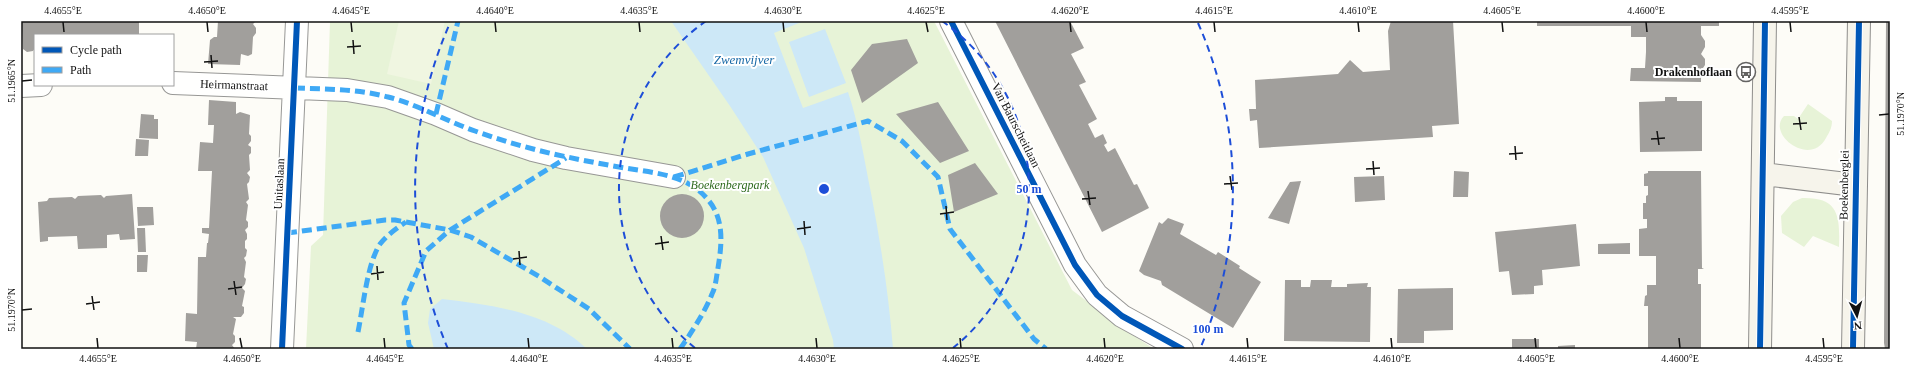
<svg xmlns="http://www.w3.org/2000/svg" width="1911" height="370" font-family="'Times New Roman',serif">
	<rect width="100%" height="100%" fill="#fdfcf7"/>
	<path fill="#e7f3d7" d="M 330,21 L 934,21 L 1072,290 L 1125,330 L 1154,349 L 306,349 L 311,246 L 323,235 Z
		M 1808,104 L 1832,121 C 1832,128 1829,133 1826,138 C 1810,168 1766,134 1784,116 L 1794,116 L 1798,119 Z
		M 1802,198 C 1839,197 1840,216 1839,247 L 1813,236 L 1804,247 L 1782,233 L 1781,216 L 1793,202 Z"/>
	<path fill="#f0f6e1" d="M 399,21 L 445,21 L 431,84 L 387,74 Z"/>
	<path fill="#cde8f7" d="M 671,21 L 804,21 L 774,33 L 803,108 L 848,92 C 859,125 864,159 871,193 C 881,245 889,296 893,349 L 834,349 L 833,340 L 804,248 L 763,157 L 730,106 Z
		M 825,29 L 846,83 L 809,97 L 789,42 Z
		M 442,299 C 493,305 549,312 587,349 L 434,349 L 428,323 L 430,309 Z"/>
	<path fill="#a19f9c" d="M 22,21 L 139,21 L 139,35 L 35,35 L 35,48 L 33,51 L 27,52 L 23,49 Z
		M 218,21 L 256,21 L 253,24 L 256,28 L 256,33 L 253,37 L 252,54 L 248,56 L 241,54 L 240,65 L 208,64 L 210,40 L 214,37 L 217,37 Z
		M 995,21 L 1070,21 L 1084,48 L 1071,54 L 1086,82 L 1079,85 L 1097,119 L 1088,124 L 1095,138 L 1103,134 L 1107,143 L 1104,145 L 1108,152 L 1115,148 L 1134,185 L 1137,184 L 1149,208 L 1102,232 Z
		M 1391,21 L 1453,21 L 1459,124 L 1432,126 L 1433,137 L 1259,148 L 1257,120 L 1250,121 L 1249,109 L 1256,109 L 1255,80 L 1338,74 L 1350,60 L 1363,72 L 1390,70 L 1388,31 Z
		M 1537,21 L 1719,21 L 1719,26 L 1701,26 L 1701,35 L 1705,41 L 1705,47 L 1701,54 L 1705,59 L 1705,65 L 1701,71 L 1701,82 L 1630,81 L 1631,68 L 1645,68 L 1646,52 L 1646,37 L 1631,37 L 1631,26 L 1537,26 Z
		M 1886,21 L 1890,21 L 1890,349 L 1885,349 L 1884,343 Z
		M 907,39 L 918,63 L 862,103 L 851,70 L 872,44 Z
		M 1665,97 L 1677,97 L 1677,101 L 1702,101 L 1702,151 L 1640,152 L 1639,102 L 1665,101 Z
		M 209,100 L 236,102 L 236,114 L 240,112 L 250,115 L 249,134 L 251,136 L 251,141 L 248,145 L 251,147 L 251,153 L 249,155 L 250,170 L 247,173 L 250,177 L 249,182 L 247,184 L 249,199 L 246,202 L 248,205 L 246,220 L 248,222 L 248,227 L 245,230 L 247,234 L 247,239 L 245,241 L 245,248 L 247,250 L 246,256 L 244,258 L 246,262 L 244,277 L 246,279 L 245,284 L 242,288 L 245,291 L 242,306 L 244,307 L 244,313 L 241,317 L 233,317 L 236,319 L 233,334 L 235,336 L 235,342 L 232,345 L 235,349 L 196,349 L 197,342 L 185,341 L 186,313 L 197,314 L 198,257 L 206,257 L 207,243 L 208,243 L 209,234 L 202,233 L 202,228 L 209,228 L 212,171 L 198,171 L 200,142 L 213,143 L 214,125 L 208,125 Z
		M 938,102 L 969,151 L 940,163 L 896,114 Z
		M 141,114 L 154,115 L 154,119 L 158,119 L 158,139 L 139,138 Z
		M 136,139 L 149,140 L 148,156 L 135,156 Z
		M 975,163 L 998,194 L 954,212 L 948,175 Z
		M 1454,171 L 1469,172 L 1468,197 L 1453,197 Z
		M 1648,171 L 1701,171 L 1702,268 L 1704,269 L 1698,269 L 1698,284 L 1701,284 L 1701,349 L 1648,349 L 1648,306 L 1644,306 L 1645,296 L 1647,295 L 1647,285 L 1656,285 L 1656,256 L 1639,256 L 1639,229 L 1647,228 L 1647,219 L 1643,219 L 1643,203 L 1646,203 L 1646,196 L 1648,195 L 1648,186 L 1644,186 L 1644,174 L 1648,173 Z
		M 1384,176 L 1385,200 L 1355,202 L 1354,177 Z
		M 1301,181 L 1289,224 L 1268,218 L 1290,182 Z
		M 132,194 L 135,239 L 120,240 L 119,234 L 107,235 L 107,248 L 78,249 L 77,236 L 48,237 L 48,241 L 40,242 L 38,202 L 47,201 L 49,198 L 72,197 L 75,199 L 78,196 L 101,195 L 104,198 L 106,196 Z
		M660 216a22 22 0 1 1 44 0a22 22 0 1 1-44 0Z
		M 137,207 L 153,207 L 154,225 L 138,226 Z
		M 1168,218 L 1184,224 L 1180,234 L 1216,255 L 1218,252 L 1240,266 L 1239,268 L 1261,282 L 1233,328 L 1162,285 L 1161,281 L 1144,275 L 1139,271 L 1159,222 L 1162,224 Z
		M 1576,224 L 1580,266 L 1542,270 L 1543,285 L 1534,286 L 1534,294 L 1512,295 L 1509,271 L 1499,272 L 1495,232 Z
		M 137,228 L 145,228 L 146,252 L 138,252 Z
		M 1630,243 L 1630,254 L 1598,254 L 1598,244 Z
		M 137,255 L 148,255 L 147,272 L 137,272 Z
		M 1285,280 L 1301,280 L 1301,287 L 1310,287 L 1311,280 L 1332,280 L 1331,287 L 1347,287 L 1347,284 L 1368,283 L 1367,287 L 1371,287 L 1370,342 L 1284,341 Z
		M 1453,288 L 1453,330 L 1424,331 L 1424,343 L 1397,343 L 1398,289 Z
		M 1512,339 L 1539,339 L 1539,349 L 1512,349 Z
		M 1575,345 L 1575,349 L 1558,349 L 1558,346 Z"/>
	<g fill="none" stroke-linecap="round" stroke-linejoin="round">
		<g stroke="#979795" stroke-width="24">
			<path id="street" d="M 951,21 L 1075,265 L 1097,295 L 1122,316 L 1182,349
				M 173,83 L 347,90 L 388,97 L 436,114 L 473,130 L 533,150 L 566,158 L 674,177
				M 21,86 L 41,85
				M 282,349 L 297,21"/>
		</g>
		<g stroke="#8e8d8b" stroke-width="24">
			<path id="secondary" d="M 1763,174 L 1855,185
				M 1760,349 L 1765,21
				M 1853,349 L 1859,21"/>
		</g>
		<use href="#street" stroke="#fffffe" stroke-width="22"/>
		<use href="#secondary" stroke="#f6f4eb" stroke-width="22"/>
		<path stroke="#3fa9f5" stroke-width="5" stroke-dasharray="10 5" stroke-linecap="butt" d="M 295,88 C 326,89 358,89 388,97 C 419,105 446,121 475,131 C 524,149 573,159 625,168 C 655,173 689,175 709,201 C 726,222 721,250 717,274 C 716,281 715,288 712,294 C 705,312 691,333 680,349
			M 436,114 L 458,21
			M 674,177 L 748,154 L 868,121 L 902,141 L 938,177 L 950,229 L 1034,339 L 1046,349
			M 287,233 L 385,220 L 395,220 L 450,230 L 471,237 L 540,277 L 589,309 L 630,349
			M 358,332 C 363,308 367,264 380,244 C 387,235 397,228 406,222
			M 412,349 L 409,345 L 404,303 L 426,251 L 450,230 L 566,158"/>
		<g stroke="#fff" stroke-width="8">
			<path id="cycleway" d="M 951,21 L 1075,265 L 1097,295 L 1122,316 L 1182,349
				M 282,349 L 297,21
				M 1760,349 L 1765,21
				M 1853,349 L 1859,21"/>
		</g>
		<use href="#cycleway" stroke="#0057b8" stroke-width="6"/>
	</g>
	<path fill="none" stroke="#111" stroke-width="1.5" d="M 63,22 L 64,32M 207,22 L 208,32M 351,22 L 352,32M 495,22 L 496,32M 639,22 L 640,32M 783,22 L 784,32M 926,22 L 928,32M 1070,22 L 1071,32M 1214,22 L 1215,32M 1358,22 L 1359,32M 1502,22 L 1503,32M 1646,22 L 1647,32M 1790,22 L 1791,32M 353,40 L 354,54M 347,47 L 361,46M 211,55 L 212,68M 204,62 L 218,61M 22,81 L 32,80M 1879,115 L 1889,114M 1799,117 L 1801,130M 1793,124 L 1807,123M 1657,131 L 1659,145M 1651,139 L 1665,138M 1515,146 L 1516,160M 1509,154 L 1523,153M 1373,161 L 1374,175M 1366,169 L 1380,168M 1230,176 L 1232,190M 1224,184 L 1238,183M 1088,191 L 1090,205M 1082,199 L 1096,198M 946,206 L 947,220M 940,214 L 954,212M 804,221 L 805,235M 797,229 L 811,227M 661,236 L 663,250M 655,244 L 669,242M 519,251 L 520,265M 513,259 L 527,257M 377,266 L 378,280M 371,274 L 384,272M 234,281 L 236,295M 228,289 L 242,287M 92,296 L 94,310M 86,304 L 100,302M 22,310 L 32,309M 97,338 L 98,348M 240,338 L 242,348M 384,338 L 385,348M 528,338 L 529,348M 672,338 L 673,348M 816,338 L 817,348M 960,338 L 961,348M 1104,338 L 1105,348M 1247,338 L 1248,348M 1391,338 L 1392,348M 1535,338 L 1536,348M 1679,338 L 1680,348M 1823,338 L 1824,348"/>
	<g fill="none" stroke="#1d4ed8" stroke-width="2" stroke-dasharray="7 5">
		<path d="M695 348A205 205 0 0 1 706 21M942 21A205 205 0 0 1 953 348"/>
		<path d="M448 349A409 409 0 0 1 450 23M1198 23A409 409 0 0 1 1200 349"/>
	</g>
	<defs>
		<g id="bus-ring" transform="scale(1)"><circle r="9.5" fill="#fff" stroke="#646362" stroke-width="1.5"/><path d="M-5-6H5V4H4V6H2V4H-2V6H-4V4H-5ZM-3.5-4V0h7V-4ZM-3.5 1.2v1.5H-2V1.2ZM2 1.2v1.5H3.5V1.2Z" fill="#646362"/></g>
	</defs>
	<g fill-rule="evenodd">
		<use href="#bus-ring" x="1746" y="72"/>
	</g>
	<g text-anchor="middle" stroke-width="4" stroke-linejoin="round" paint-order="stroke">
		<g font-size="12" font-weight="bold" fill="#111" stroke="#fff" text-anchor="end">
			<text x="1732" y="76">Drakenhoflaan</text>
		</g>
		<g font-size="12" fill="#111" stroke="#fff">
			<text transform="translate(234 85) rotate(2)" y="4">Heirmanstraat</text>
			<text transform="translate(1016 125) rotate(63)" y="4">Van Baurscheitlaan</text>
			<text transform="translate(279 184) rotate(-87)" y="4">Unitaslaan</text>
			<text transform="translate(1844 185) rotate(-89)" y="4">Boekenberglei</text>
		</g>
		<g font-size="12" font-style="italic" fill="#2f6b1f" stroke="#fff">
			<text x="730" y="189">Boekenbergpark</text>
		</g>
		<g font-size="13" font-style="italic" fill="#1768a6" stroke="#fff">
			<text x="744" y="64">Zwemvijver</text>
		</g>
	</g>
	<circle cx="824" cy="189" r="6" fill="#1d4ed8" stroke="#fff" stroke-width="2"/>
	<g font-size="12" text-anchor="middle" font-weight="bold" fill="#1d4ed8" stroke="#fff" stroke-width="4" stroke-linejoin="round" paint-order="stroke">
		<text x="1029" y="193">50 m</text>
		<text x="1208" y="333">100 m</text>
	</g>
	<rect width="1911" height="370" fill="none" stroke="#ffffff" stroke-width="44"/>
	<rect x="34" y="34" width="140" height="52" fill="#ffffff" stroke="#a0a0a0"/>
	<rect x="42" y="47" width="20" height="6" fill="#0057b8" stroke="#a0a0a0"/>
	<text x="70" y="54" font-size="12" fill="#111111">Cycle path</text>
	<rect x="42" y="67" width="20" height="6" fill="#3fa9f5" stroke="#a0a0a0"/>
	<text x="70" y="74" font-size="12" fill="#111111">Path</text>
	<g transform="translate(1857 316) rotate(174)" stroke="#ffffff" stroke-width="3" paint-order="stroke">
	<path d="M0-3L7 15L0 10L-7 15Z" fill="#111111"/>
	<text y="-6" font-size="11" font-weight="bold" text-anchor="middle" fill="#111111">N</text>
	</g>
	<rect x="22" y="22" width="1867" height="326" fill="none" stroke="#111" stroke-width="1.5"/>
	<g font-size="10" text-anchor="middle" fill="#111">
		<text x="63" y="14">4.4655°E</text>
		<text x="207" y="14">4.4650°E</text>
		<text x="351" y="14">4.4645°E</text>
		<text x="495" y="14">4.4640°E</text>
		<text x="639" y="14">4.4635°E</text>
		<text x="783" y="14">4.4630°E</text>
		<text x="926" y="14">4.4625°E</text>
		<text x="1070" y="14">4.4620°E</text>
		<text x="1214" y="14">4.4615°E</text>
		<text x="1358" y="14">4.4610°E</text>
		<text x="1502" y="14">4.4605°E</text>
		<text x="1646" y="14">4.4600°E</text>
		<text x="1790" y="14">4.4595°E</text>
		<text transform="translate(11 81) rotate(-90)" y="4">51.1965°N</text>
		<text transform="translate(1900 114) rotate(-90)" y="4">51.1970°N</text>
		<text transform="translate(11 310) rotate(-90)" y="4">51.1970°N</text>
		<text x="98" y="362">4.4655°E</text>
		<text x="242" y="362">4.4650°E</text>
		<text x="385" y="362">4.4645°E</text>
		<text x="529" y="362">4.4640°E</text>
		<text x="673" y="362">4.4635°E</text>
		<text x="817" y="362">4.4630°E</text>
		<text x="961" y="362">4.4625°E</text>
		<text x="1105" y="362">4.4620°E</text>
		<text x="1248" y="362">4.4615°E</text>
		<text x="1392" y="362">4.4610°E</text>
		<text x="1536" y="362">4.4605°E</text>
		<text x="1680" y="362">4.4600°E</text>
		<text x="1824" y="362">4.4595°E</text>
	</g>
</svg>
